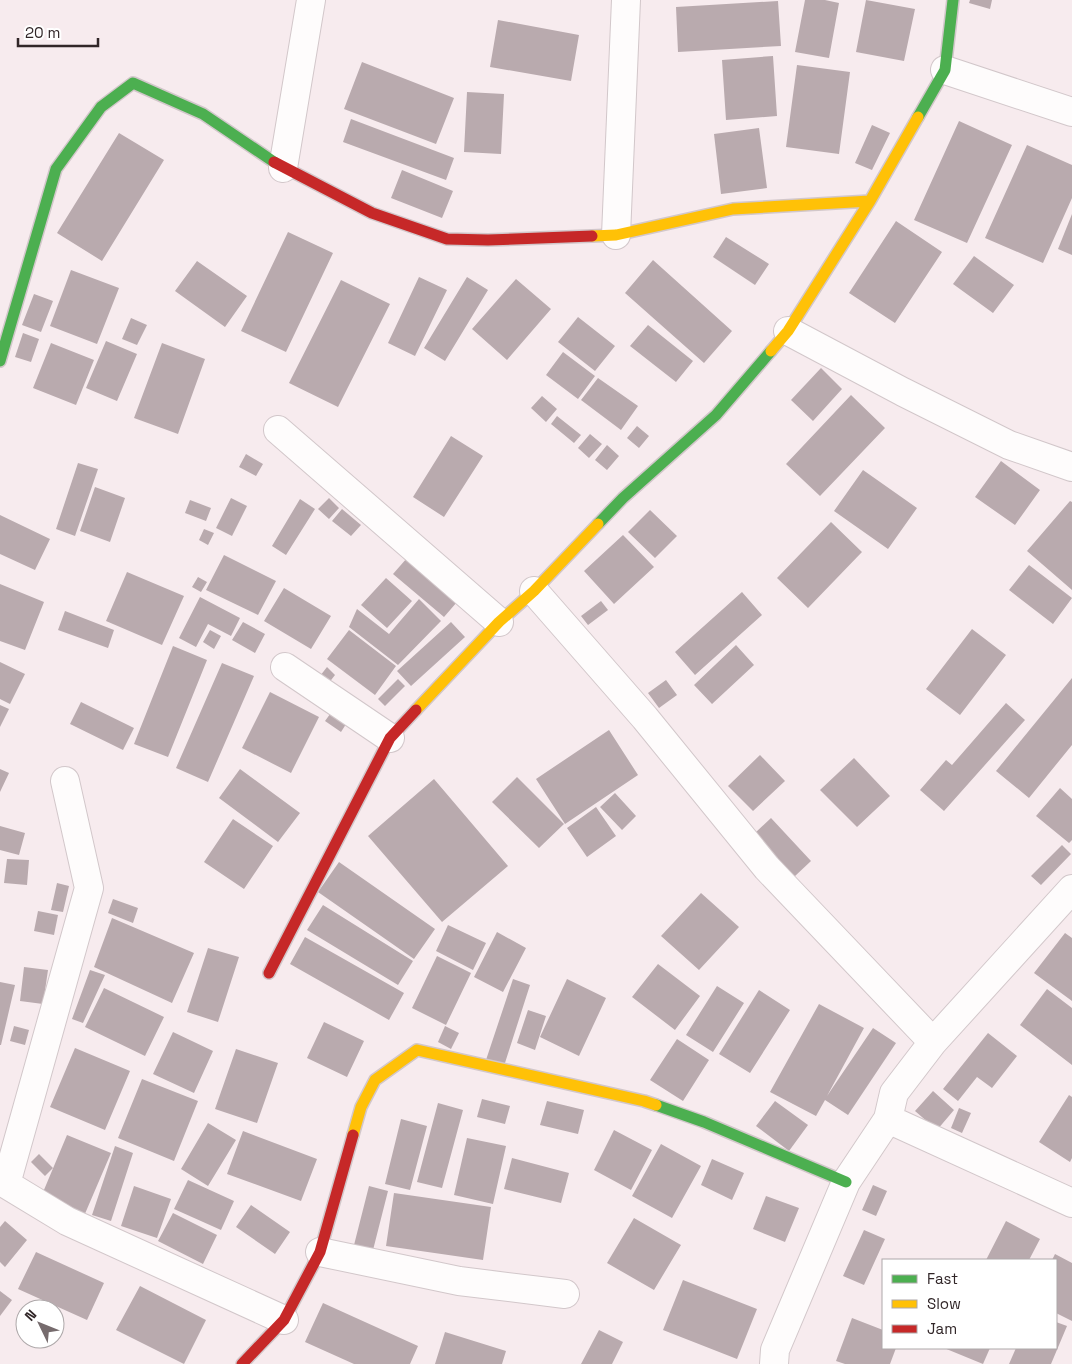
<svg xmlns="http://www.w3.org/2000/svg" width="1072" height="1364" font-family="'Space Grotesk',sans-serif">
	<rect width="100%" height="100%" fill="#f7ebee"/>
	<path fill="#b9aaae" d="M 805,0 L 825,0 L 839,3 L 829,58 L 795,52 Z
		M 866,0 L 915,9 L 904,61 L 856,52 Z
		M 970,0 L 992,0 L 990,9 L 969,3 Z
		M 778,1 L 781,46 L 678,52 L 676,7 Z
		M 498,20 L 579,35 L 571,81 L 490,67 Z
		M 773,56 L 777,116 L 726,120 L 722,60 Z
		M 362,62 L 454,98 L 436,144 L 344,109 Z
		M 797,65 L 850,72 L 839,154 L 786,147 Z
		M 467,92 L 504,94 L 501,154 L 464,152 Z
		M 351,119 L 454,158 L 446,180 L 343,142 Z
		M 959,121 L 1012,145 L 967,243 L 914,220 Z
		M 872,125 L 890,133 L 872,170 L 855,163 Z
		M 759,128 L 767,188 L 721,194 L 714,134 Z
		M 119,133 L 164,160 L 102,261 L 57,233 Z
		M 1027,145 L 1072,165 L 1072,198 L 1043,263 L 985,238 Z
		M 402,170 L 453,191 L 442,218 L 391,198 Z
		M 1072,214 L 1072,255 L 1058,249 Z
		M 896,221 L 942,252 L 895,323 L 849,293 Z
		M 288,232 L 333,253 L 286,352 L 241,331 Z
		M 726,237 L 769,264 L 755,285 L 713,257 Z
		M 974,256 L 1014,285 L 993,313 L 953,284 Z
		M 653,260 L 732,331 L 704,363 L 625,293 Z
		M 197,261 L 247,296 L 225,327 L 175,291 Z
		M 71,270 L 119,288 L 97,344 L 50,326 Z
		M 419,277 L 447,290 L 415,356 L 388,343 Z
		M 467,277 L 488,290 L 445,361 L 424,348 Z
		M 516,279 L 551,309 L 507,360 L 472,329 Z
		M 341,280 L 390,304 L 338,407 L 289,383 Z
		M 34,294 L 53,301 L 41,332 L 22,325 Z
		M 578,317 L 615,346 L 595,371 L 558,342 Z
		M 131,318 L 147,325 L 137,345 L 122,339 Z
		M 648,325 L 693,361 L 676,382 L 630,346 Z
		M 23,333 L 39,339 L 31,362 L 15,357 Z
		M 106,341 L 137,354 L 117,401 L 86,388 Z
		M 51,343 L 94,360 L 76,405 L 33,388 Z
		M 162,343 L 205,359 L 178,434 L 134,418 Z
		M 563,352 L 595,376 L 578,399 L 546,375 Z
		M 821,368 L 842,389 L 813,421 L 791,400 Z
		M 598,378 L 638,406 L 621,430 L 581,400 Z
		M 851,395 L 885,428 L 820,496 L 786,464 Z
		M 542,396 L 557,409 L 546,422 L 531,408 Z
		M 557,416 L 581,435 L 574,443 L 551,424 Z
		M 637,426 L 649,436 L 639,448 L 627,438 Z
		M 590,434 L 602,444 L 589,458 L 578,448 Z
		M 451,436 L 483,456 L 444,517 L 413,497 Z
		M 607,445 L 619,456 L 607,470 L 595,460 Z
		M 246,454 L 263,464 L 256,476 L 239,467 Z
		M 1001,461 L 1040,490 L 1015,525 L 975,497 Z
		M 78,463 L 98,469 L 75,536 L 56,529 Z
		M 863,470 L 917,508 L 888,549 L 834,511 Z
		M 95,487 L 125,498 L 110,542 L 80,531 Z
		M 231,498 L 247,506 L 232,536 L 216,528 Z
		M 329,498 L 339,508 L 329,519 L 318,509 Z
		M 300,499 L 315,509 L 286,555 L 272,546 Z
		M 190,500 L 211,508 L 206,521 L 185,513 Z
		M 1070,501 L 1072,502 L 1072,590 L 1027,551 Z
		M 342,509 L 361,525 L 351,536 L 332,521 Z
		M 650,510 L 677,536 L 655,558 L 628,532 Z
		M 0,515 L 50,539 L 35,570 L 0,554 Z
		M 831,522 L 862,552 L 808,608 L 777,578 Z
		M 204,529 L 214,533 L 208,545 L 199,540 Z
		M 623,535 L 654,567 L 614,604 L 584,571 Z
		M 224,555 L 276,581 L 258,615 L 206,590 Z
		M 407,558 L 457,602 L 444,617 L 393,574 Z
		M 1029,565 L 1072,598 L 1053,624 L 1009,590 Z
		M 127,572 L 184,596 L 162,645 L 106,621 Z
		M 198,577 L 207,582 L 201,592 L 192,587 Z
		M 386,578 L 412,601 L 387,628 L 361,605 Z
		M 0,584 L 44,602 L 25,650 L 0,641 Z
		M 284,588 L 331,616 L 311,649 L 264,621 Z
		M 742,592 L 762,615 L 695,675 L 675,652 Z
		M 200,597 L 240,618 L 231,636 L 208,624 L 196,647 L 179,638 Z
		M 419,599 L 441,621 L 398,665 L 349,627 L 357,609 L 389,634 Z
		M 601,601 L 608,610 L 588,625 L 581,616 Z
		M 65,611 L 114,630 L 108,648 L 58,630 Z
		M 243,622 L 265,634 L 255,653 L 232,640 Z
		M 451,622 L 465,637 L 411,686 L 397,671 Z
		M 972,629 L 1006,655 L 960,715 L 926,689 Z
		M 210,630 L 221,636 L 214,649 L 203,642 Z
		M 349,630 L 396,666 L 375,695 L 327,659 Z
		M 736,645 L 754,665 L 712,704 L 694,685 Z
		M 173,646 L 207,660 L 168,757 L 134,744 Z
		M 0,662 L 25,674 L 10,704 L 0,699 Z
		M 222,663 L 254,676 L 208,782 L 176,768 Z
		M 327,667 L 335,675 L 328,684 L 320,676 Z
		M 1072,678 L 1072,745 L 1029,798 L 996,771 Z
		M 398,679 L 405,686 L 385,706 L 378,699 Z
		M 666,680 L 677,695 L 659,708 L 648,693 Z
		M 270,692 L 319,717 L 291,773 L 242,748 Z
		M 81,702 L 134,728 L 123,750 L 70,724 Z
		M 1006,703 L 1025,720 L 944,811 L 920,790 L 946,760 L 952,765 Z
		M 0,705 L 9,709 L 0,727 Z
		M 333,710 L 348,721 L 341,732 L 325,721 Z
		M 609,730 L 638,775 L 565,824 L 536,779 Z
		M 760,755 L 785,781 L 753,811 L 728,786 Z
		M 854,758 L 890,796 L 857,827 L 820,790 Z
		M 0,769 L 9,773 L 0,792 Z
		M 240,769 L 300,813 L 278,842 L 219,798 Z
		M 517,777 L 564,824 L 539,848 L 492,802 Z
		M 434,779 L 508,866 L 442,922 L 368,836 Z
		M 1060,788 L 1072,799 L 1072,840 L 1069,843 L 1036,816 Z
		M 615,793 L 636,816 L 622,830 L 600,807 Z
		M 596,807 L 616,836 L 587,857 L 567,828 Z
		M 771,818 L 811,861 L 794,877 L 755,833 Z
		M 233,819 L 273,846 L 244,889 L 204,862 Z
		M 0,826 L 25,833 L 19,855 L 0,850 Z
		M 1062,845 L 1071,854 L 1041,885 L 1031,876 Z
		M 7,859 L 29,860 L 27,885 L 4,883 Z
		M 339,862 L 435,929 L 414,959 L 318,892 Z
		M 57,883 L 69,886 L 63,912 L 51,910 Z
		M 701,893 L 739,927 L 699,970 L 661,936 Z
		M 113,899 L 138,908 L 133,923 L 108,913 Z
		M 323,905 L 413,961 L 398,985 L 307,930 Z
		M 38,911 L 58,915 L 54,935 L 34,931 Z
		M 112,918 L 194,953 L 172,1003 L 94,967 Z
		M 448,925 L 486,943 L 473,970 L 436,951 Z
		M 497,932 L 526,948 L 503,992 L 474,977 Z
		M 1065,933 L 1072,938 L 1072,1001 L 1034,973 Z
		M 305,937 L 404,993 L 389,1020 L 290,964 Z
		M 208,948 L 239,957 L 218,1022 L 187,1012 Z
		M 437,956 L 471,973 L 446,1025 L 412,1008 Z
		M 658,964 L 700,996 L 675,1030 L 632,997 Z
		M 24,967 L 48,970 L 43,1004 L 20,1001 Z
		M 90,970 L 105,975 L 83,1023 L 72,1019 Z
		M 513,979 L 530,985 L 504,1066 L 486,1060 Z
		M 567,979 L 606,998 L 579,1056 L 540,1037 Z
		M 0,982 L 15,985 L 1,1045 L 0,1045 Z
		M 717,986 L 744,1003 L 713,1052 L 686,1035 Z
		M 104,988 L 164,1017 L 145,1056 L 85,1027 Z
		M 1047,989 L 1072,1008 L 1072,1065 L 1020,1025 Z
		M 759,990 L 790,1010 L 750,1073 L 719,1054 Z
		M 819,1004 L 864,1028 L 827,1096 L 873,1028 L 896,1043 L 848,1115 L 825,1100 L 816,1116 L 770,1092 Z
		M 528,1010 L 546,1016 L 535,1050 L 517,1043 Z
		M 324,1022 L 364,1041 L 347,1077 L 307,1058 Z
		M 14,1026 L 29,1030 L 25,1045 L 10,1041 Z
		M 445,1026 L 459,1033 L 451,1049 L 438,1042 Z
		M 173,1032 L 213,1051 L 194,1093 L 153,1074 Z
		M 988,1033 L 1017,1056 L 992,1088 L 977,1077 L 958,1101 L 943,1089 Z
		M 677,1039 L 709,1060 L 683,1101 L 650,1080 Z
		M 75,1048 L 130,1071 L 105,1130 L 50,1107 Z
		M 236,1049 L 278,1063 L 257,1123 L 215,1109 Z
		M 142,1079 L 198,1101 L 174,1161 L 118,1138 Z
		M 933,1091 L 954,1110 L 937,1130 L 915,1111 Z
		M 1069,1095 L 1072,1097 L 1072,1158 L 1070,1162 L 1039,1142 Z
		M 482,1099 L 510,1106 L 505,1124 L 477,1117 Z
		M 547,1101 L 584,1110 L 578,1134 L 540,1125 Z
		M 775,1101 L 808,1125 L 789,1151 L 756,1126 Z
		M 438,1103 L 463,1110 L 442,1188 L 417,1182 Z
		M 959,1108 L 971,1113 L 962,1133 L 951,1128 Z
		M 401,1119 L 427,1126 L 410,1190 L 385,1184 Z
		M 208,1123 L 236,1140 L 208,1186 L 181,1169 Z
		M 614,1130 L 652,1150 L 631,1190 L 594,1170 Z
		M 243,1131 L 317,1159 L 301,1201 L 227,1174 Z
		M 67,1135 L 111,1153 L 84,1216 L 41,1197 Z
		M 467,1138 L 506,1146 L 493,1204 L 454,1195 Z
		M 661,1144 L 701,1166 L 672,1218 L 632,1196 Z
		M 115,1146 L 133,1153 L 111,1221 L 92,1215 Z
		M 39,1154 L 53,1168 L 45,1176 L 31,1162 Z
		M 512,1158 L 569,1173 L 561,1203 L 504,1189 Z
		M 712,1159 L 744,1173 L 732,1200 L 701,1185 Z
		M 188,1180 L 234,1201 L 221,1230 L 174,1209 Z
		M 873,1185 L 887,1191 L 876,1216 L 862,1210 Z
		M 134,1186 L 171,1199 L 157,1238 L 121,1226 Z
		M 369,1186 L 388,1191 L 372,1254 L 353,1249 Z
		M 394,1193 L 491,1207 L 483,1260 L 386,1246 Z
		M 766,1196 L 799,1208 L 785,1242 L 753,1229 Z
		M 251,1205 L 290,1232 L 275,1254 L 236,1227 Z
		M 173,1213 L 217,1235 L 203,1264 L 158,1241 Z
		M 634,1218 L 681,1245 L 654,1290 L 607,1263 Z
		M 5,1221 L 27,1240 L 5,1267 L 0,1262 L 0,1227 Z
		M 1006,1221 L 1040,1239 L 1029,1260 L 986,1260 Z
		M 864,1230 L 885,1239 L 864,1285 L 843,1276 Z
		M 36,1252 L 104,1283 L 87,1320 L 18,1289 Z
		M 1055,1254 L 1072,1263 L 1072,1321 L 1056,1313 L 1056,1260 L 1052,1260 Z
		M 683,1280 L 757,1309 L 737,1359 L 663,1330 Z
		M 140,1286 L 206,1320 L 184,1364 L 116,1330 Z
		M 0,1291 L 12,1300 L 0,1316 Z
		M 323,1303 L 418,1346 L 410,1364 L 354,1364 L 305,1342 Z
		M 852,1318 L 883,1330 L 883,1348 L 896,1348 L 890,1364 L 845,1364 L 836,1361 Z
		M 1056,1322 L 1067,1326 L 1051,1364 L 1009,1364 L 1016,1348 L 1056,1348 Z
		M 599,1330 L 623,1342 L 612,1364 L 581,1364 Z
		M 445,1332 L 506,1351 L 502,1364 L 435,1364 Z
		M 944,1348 L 990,1348 L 983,1364 Z"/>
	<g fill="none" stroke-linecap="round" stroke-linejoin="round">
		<g stroke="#d2c7ca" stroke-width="30">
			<path id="street" d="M 945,70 L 1072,112
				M 283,168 L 311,0
				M 616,235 L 626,0
				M 788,331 L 903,392 L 1009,445 L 1072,467
				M 278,430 L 499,622
				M 534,591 L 645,718 L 767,868 L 933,1042
				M 285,667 L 390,738
				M 65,781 L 89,888 L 6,1184 L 67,1221 L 284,1320
				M 888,1119 L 1072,1203
				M 320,1252 L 459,1281 L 565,1294
				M 774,1364 L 775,1350 L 846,1182 L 888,1119 L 894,1093 L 933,1042 L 1072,889"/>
		</g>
		<g stroke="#d2c7ca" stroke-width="14">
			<path id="fast" d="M 918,117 L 945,70 L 953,0
				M 0,361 L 56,169 L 101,107 L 133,83 L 203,114 L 274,162
				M 598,524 L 623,498 L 716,415 L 771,351
				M 656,1105 L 704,1122 L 846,1182"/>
		</g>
		<g stroke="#d2c7ca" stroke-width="14">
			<path id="slow" d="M 592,236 L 616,235 L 733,209 L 870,201
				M 771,351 L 788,331 L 870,201 L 918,117
				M 416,710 L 499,622 L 534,591 L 598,524
				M 353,1135 L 361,1107 L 375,1080 L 417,1050 L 644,1101 L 656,1105"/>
		</g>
		<g stroke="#d2c7ca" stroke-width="14">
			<path id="jam" d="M 274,162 L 372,213 L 447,239 L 488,240 L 592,236
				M 269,973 L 390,738 L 416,710
				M 242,1364 L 284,1320 L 320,1252 L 353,1135"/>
		</g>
		<use href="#street" stroke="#fefcfc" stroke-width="28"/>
		<use href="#fast" stroke="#4caf50" stroke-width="11"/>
		<use href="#slow" stroke="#ffc107" stroke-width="11"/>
		<use href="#jam" stroke="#c62828" stroke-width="11"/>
	</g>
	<rect x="882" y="1259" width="175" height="90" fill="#ffffff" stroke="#ada8a9"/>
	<rect x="892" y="1275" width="25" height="8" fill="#4caf50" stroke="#ada8a9"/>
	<text x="927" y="1284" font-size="15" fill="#312628">Fast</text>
	<rect x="892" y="1300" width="25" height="8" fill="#ffc107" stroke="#ada8a9"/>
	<text x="927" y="1309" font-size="15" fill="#312628">Slow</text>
	<rect x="892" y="1325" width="25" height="8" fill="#c62828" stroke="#ada8a9"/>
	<text x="927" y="1334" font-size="15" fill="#312628">Jam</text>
	<g transform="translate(40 1324) rotate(313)"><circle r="24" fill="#ffffff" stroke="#ada8a9"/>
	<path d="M0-4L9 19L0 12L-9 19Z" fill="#766b6d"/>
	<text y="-8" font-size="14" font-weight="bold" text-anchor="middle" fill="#312628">N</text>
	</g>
	<path d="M18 38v8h80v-8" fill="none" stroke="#312628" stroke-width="2.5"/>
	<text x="25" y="38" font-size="15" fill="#312628" stroke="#ffffff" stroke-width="4" paint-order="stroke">20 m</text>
</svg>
